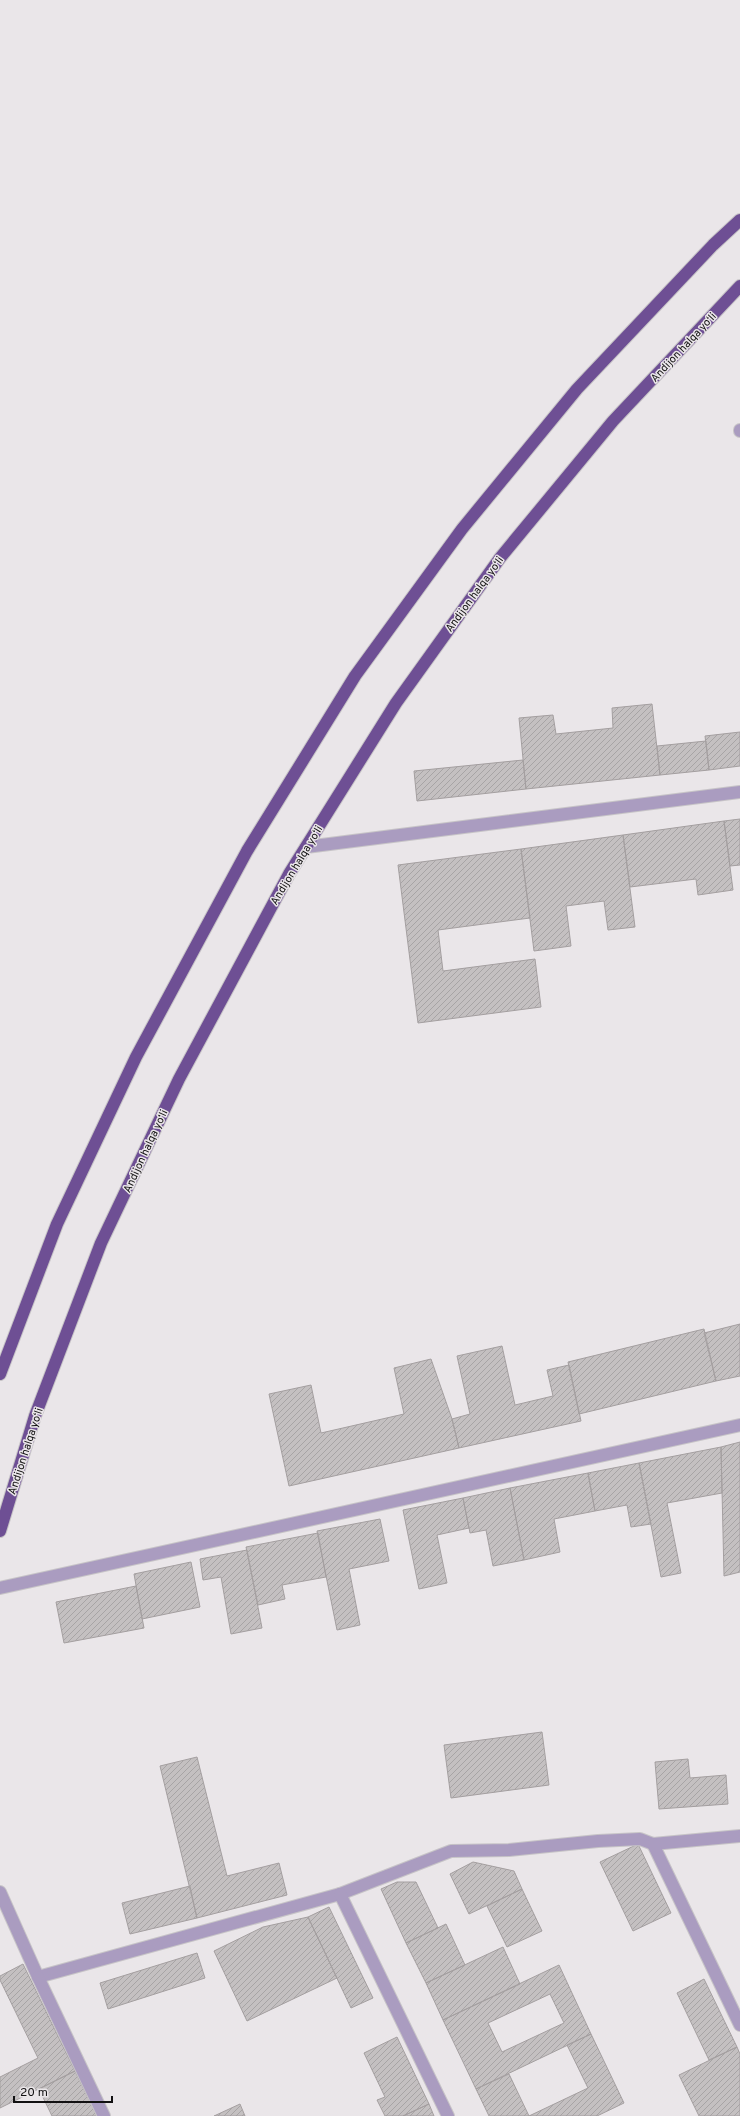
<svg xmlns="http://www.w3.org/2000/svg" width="740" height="2116" font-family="Overpass,sans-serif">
	<defs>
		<pattern id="building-hatch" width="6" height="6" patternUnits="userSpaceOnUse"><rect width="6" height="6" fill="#c4c0c1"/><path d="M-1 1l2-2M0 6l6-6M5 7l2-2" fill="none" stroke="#a7a4a5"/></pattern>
	</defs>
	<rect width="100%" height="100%" fill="#eae6e9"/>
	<path fill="url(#building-hatch)" stroke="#a49fa0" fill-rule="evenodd" d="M 652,704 L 660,775 L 526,789 L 519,718 L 553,715 L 556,734 L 613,728 L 612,708 Z
		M 740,732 L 740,766 L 709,770 L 705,736 Z
		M 706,741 L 709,770 L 660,775 L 657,746 Z
		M 523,760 L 526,789 L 417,801 L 414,771 Z
		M 740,819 L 740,865 L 730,866 L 724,821 Z
		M 724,821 L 733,890 L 698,895 L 696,879 L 630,887 L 623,835 Z
		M 623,835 L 635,927 L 608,930 L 604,901 L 566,906 L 571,946 L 534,951 L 521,849 Z
		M 521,849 L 530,918 L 438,930 L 443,971 L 535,959 L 541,1007 L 418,1023 L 398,865 Z
		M 740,1324 L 740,1376 L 716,1381 L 704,1333 Z
		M 704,1329 L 716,1381 L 579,1414 L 568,1362 Z
		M 502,1346 L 515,1405 L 553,1396 L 547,1370 L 569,1365 L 581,1421 L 459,1448 L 452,1419 L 470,1414 L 457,1356 Z
		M 431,1359 L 452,1419 L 459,1448 L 289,1486 L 269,1394 L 311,1385 L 321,1433 L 404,1414 L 394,1368 Z
		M 740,1442 L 740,1572 L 724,1576 L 721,1447 Z
		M 721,1447 L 722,1493 L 667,1503 L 681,1573 L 661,1577 L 639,1463 Z
		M 639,1463 L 651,1524 L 631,1527 L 627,1505 L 595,1511 L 588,1473 Z
		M 588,1473 L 595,1511 L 554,1519 L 560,1552 L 524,1560 L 510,1488 Z
		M 510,1488 L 524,1560 L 493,1566 L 486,1530 L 470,1533 L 463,1498 Z
		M 463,1498 L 469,1528 L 437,1535 L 447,1583 L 419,1589 L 403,1510 Z
		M 380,1519 L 389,1561 L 349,1569 L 360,1625 L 337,1630 L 317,1531 Z
		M 318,1533 L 326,1577 L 282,1585 L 285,1599 L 258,1605 L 246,1547 Z
		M 247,1550 L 262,1628 L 231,1634 L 221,1577 L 203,1580 L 200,1559 Z
		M 191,1562 L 200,1607 L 142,1619 L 134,1574 Z
		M 136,1586 L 144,1628 L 64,1643 L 56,1602 Z
		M 542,1732 L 549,1785 L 451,1798 L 444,1745 Z
		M 197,1757 L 227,1876 L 279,1863 L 287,1895 L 197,1918 L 160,1766 Z
		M 688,1759 L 690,1778 L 726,1775 L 728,1804 L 659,1809 L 655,1762 Z
		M 638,1844 L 671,1913 L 633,1931 L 600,1862 Z
		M 473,1862 L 514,1871 L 522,1889 L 469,1914 L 450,1874 Z
		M 397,1882 L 416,1882 L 438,1928 L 406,1943 L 381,1889 Z
		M 190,1886 L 197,1918 L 130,1934 L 122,1903 Z
		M 522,1889 L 542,1931 L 507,1947 L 487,1906 Z
		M 329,1907 L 373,1998 L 351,2008 L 308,1917 Z
		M 308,1917 L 337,1978 L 247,2021 L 214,1951 L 263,1927 Z
		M 446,1924 L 465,1965 L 426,1983 L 406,1943 Z
		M 503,1947 L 520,1984 L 443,2020 L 426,1983 Z
		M 197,1953 L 205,1978 L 108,2009 L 100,1983 Z
		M 23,1964 L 75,2071 L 0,2108 L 0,2077 L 38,2058 L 0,1980 L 0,1976 Z
		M 559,1965 L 591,2034 L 476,2089 L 443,2020 ZM 550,1994 L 564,2023 L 502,2052 L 488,2023 Z
		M 704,1979 L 737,2047 L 709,2060 L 677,1993 Z
		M 591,2034 L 624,2103 L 597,2116 L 489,2116 L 476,2089 L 509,2074 L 529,2116 L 588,2088 L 567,2045 Z
		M 397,2037 L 429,2104 L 403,2116 L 385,2116 L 377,2100 L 385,2097 L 364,2053 Z
		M 737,2047 L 740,2054 L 740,2116 L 699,2116 L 679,2075 Z
		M 75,2071 L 97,2116 L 52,2116 L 39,2089 Z
		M 240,2104 L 245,2116 L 214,2116 Z
		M 429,2104 L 434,2116 L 403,2116 Z"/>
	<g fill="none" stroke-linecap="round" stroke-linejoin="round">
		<g stroke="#c7c4c7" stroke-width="14">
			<path id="service" d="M 740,430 L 740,431
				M 306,847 L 740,792
				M 0,1892 L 38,1977 L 340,1894 L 451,1851 L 509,1850 L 598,1841 L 640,1839 L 653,1844 L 740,1836"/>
		</g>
		<g stroke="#c7c4c7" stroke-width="14">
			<path id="minor" d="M 0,1588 L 740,1425
				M 653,1844 L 740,2025
				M 340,1894 L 448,2116
				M 38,1977 L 104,2116"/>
		</g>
		<g stroke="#c7c4c7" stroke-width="14">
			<path id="trunk" d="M 0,1374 L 57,1224 L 136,1057 L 247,851 L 355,676 L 462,529 L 577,389 L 713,245 L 740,220
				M 0,1531 L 35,1416 L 101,1243 L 179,1079 L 289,874 L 396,703 L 500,558 L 613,421 L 740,286"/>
		</g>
		<use href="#service" stroke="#aa9cc0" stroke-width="12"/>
		<use href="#minor" stroke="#aa9cc0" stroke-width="12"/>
		<use href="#trunk" stroke="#6e4f94" stroke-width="12"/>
	</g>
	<g text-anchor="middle" stroke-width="3" stroke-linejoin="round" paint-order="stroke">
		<g font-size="11" fill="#121112" stroke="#eae6e9">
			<text transform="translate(683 347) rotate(-47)" y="4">Andijon halqa yo‘li</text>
			<text transform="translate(474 594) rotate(-54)" y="4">Andijon halqa yo‘li</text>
			<text transform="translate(296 865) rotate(-59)" y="4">Andijon halqa yo‘li</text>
			<text transform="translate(145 1151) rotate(-65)" y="4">Andijon halqa yo‘li</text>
			<text transform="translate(25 1451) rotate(-72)" y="4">Andijon halqa yo‘li</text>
		</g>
	</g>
	<path d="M14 2096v6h98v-6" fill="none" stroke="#121112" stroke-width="2"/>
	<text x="20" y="2096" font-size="12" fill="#121112" stroke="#eae6e9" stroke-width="3" paint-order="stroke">20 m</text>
</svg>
